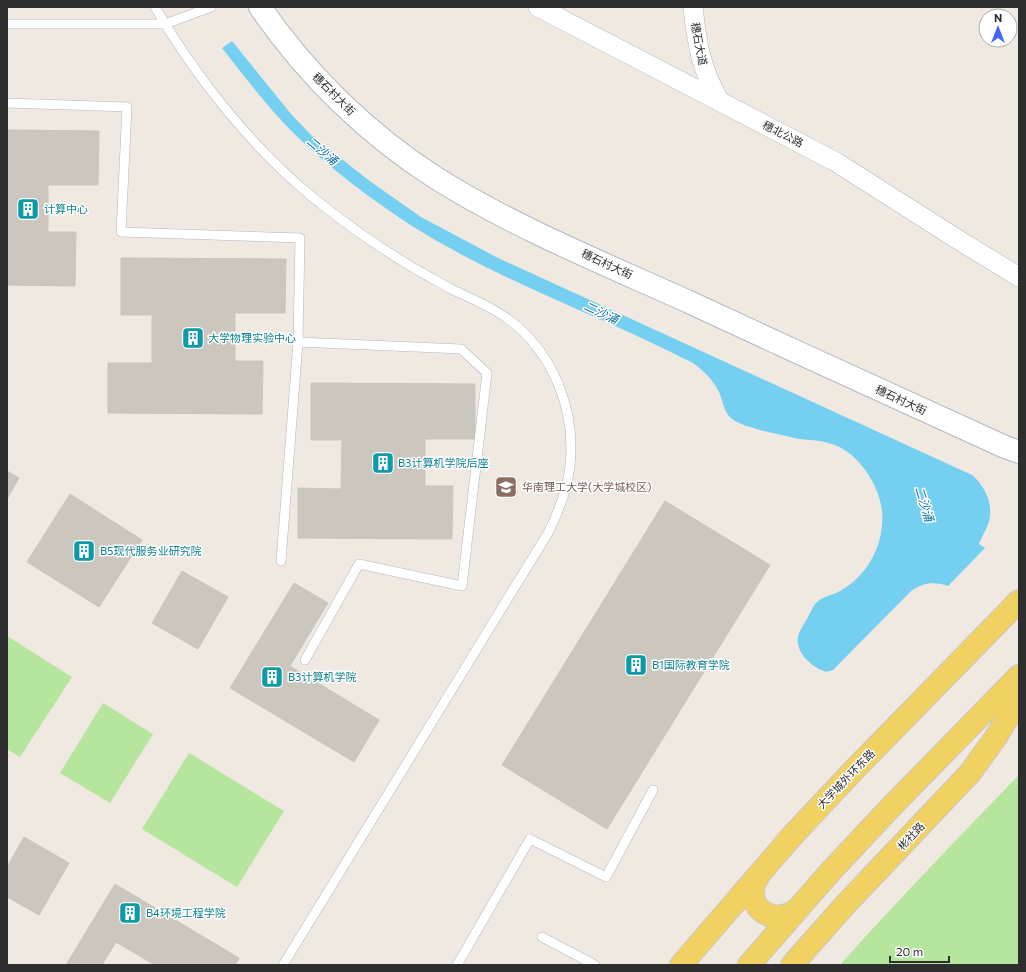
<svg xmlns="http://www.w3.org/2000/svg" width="1026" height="972" font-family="Commissioner,'Noto Sans SC',sans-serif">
	<rect width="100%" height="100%" fill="#efe9e1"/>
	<path fill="#b6e59e" d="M 7,636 L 72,677 L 20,757 L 7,749 Z
		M 103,703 L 153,734 L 110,803 L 60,773 Z
		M 189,753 L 284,811 L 237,887 L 142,829 Z
		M 1019,775 L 1019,965 L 840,965 C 898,900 958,838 1019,775 Z"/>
	<path fill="#75cff0" d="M 232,41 L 291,114 L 311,135 L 371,182 L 421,217 L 498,258 L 972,475 C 984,485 994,504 989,521 C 987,529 982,536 979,544 L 985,548 L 948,586 C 935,581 922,583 911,591 L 833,670 L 826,672 C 813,668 795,653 798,637 C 799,631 804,624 807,619 C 810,614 812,607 816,603 C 821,597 833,595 840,591 C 864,578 880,552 882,525 C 884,509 879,493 871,479 C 862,463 847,447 828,443 C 819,440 808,440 799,439 C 786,436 773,433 760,430 C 751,427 740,425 732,419 C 724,413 723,401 719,392 C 713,380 704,371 693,363 C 609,320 519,288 437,241 C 392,215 343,179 305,144 C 274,116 248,81 222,48 Z"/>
	<path fill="#cbc7bf" stroke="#cbc5ba" d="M 7,130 L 99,131 L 98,185 L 48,185 L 48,232 L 76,232 L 75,286 L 7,285 Z
		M 121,258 L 286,259 L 285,313 L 235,313 L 235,361 L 263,361 L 262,414 L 108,413 L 108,363 L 152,363 L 152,315 L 121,315 Z
		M 311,383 L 475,384 L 475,439 L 425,439 L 425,486 L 453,486 L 452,539 L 298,538 L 298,488 L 341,489 L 342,440 L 311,440 Z
		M 7,471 L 19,478 L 7,499 Z
		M 70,494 L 142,540 L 99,607 L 27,562 Z
		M 665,501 L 770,565 L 607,829 L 502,765 Z
		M 182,571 L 228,597 L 198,649 L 152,623 Z
		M 294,583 L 328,603 L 290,666 L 379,720 L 354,762 L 230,688 Z
		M 24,837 L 69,863 L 39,915 L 7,897 L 7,867 Z
		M 115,884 L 239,958 L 235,965 L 155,965 L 116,942 L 102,965 L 66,965 Z"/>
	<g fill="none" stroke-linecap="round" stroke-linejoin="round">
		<g stroke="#b4b7c1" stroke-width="10">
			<path id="service" d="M 155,7 C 195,76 249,144 310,195 C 344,223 381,249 419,271 C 430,277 440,283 451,289 C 470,298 490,306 508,319 C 553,352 576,410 570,465 C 568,489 559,511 548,533 L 283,965
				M 7,24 L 165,24 L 211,7
				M 7,103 L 127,107 L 121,232 L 300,238 L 298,342 L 281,561
				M 298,342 L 461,349 L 487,373 L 462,586 L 359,564 L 305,660
				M 542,937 L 595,965
				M 457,965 L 530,839 L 606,877 L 653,790"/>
		</g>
		<g stroke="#b4b7c1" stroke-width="20">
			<path id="minor" d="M 538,7 L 836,162 L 957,239 L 1019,277
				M 693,7 C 697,45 701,69 720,102"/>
		</g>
		<g stroke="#b4b7c1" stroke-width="24">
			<path id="tertiary" d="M 260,7 C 306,74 367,134 436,178 C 514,227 605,264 689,302 C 794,351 900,399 1005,447 L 1019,452"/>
		</g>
		<g stroke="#c9c9c9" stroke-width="24">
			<path id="primary" d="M 759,875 C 739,903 772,931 799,908
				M 681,965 L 792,836 L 853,771 L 1019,601
				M 749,965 L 831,871 L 891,807 L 1019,676
				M 792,965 L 845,905 L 970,773 L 996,737 L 1019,699"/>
		</g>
		<use href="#service" stroke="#fff" stroke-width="9"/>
		<use href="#minor" stroke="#fff" stroke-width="19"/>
		<use href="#tertiary" stroke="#fff" stroke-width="22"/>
		<use href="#primary" stroke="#f2d163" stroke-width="22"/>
	</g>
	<defs>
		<g id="building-square" transform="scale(1.15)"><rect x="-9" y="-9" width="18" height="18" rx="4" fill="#0f9aa8" stroke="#fff"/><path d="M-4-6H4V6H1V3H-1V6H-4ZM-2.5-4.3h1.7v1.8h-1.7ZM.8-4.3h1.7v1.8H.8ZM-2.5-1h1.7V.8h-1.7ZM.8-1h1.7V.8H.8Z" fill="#fff"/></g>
		<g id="university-square" transform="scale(1.15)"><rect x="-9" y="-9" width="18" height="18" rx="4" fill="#8d6e63" stroke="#fff"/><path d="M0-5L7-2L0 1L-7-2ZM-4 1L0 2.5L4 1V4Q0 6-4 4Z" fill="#fff"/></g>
	</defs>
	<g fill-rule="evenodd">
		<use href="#building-square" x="28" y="209"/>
		<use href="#building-square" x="193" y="338"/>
		<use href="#building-square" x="383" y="463"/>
		<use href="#university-square" x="506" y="487"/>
		<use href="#building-square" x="84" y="551"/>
		<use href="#building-square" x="636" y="665"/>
		<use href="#building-square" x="272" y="677"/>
		<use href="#building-square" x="130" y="913"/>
	</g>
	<g text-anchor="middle" stroke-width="3" stroke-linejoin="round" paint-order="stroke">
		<g font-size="11" fill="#2e2e2e" stroke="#fff">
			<text transform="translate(699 44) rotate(79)" y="4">穗石大道</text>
			<text transform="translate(334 94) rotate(45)" y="4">穗石村大街</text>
			<text transform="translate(783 134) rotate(27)" y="4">穗北公路</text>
			<text transform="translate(607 264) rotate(25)" y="4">穗石村大街</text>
			<text transform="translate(901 400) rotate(25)" y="4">穗石村大街</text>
			<text transform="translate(846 779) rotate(-46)" y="4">大学城外环东路</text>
			<text transform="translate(911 836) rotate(-47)" y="4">彬社路</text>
		</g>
		<g font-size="11" fill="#0d838f" stroke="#fff" text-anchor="start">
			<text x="44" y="213">计算中心</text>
			<text x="208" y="342">大学物理实验中心</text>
			<text x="398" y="467">B3计算机学院后座</text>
			<text x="100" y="555">B5现代服务业研究院</text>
			<text x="652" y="669">B1国际教育学院</text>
			<text x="288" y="681">B3计算机学院</text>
			<text x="146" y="917">B4环境工程学院</text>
		</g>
		<g font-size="11" fill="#785e54" stroke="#fff" text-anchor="start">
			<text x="522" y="491">华南理工大学(大学城校区)</text>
		</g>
		<g font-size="12" font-style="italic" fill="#0d6fa3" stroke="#fff">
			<text transform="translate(322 151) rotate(40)" y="4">二沙涌</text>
			<text transform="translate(601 313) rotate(25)" y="4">二沙涌</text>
			<text transform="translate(924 504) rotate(73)" y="4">二沙涌</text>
		</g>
	</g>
	<rect width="1026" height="972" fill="none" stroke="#2e2e2e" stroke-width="16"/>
	<g transform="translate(998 28)"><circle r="19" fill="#ffffff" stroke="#ababab"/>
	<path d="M0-3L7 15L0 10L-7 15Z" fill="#4264fb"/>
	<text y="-6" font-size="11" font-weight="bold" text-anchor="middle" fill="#2e2e2e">N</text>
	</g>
	<path d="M890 956v6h59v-6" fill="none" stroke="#2e2e2e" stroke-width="2"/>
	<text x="896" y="956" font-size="12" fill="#2e2e2e" stroke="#ffffff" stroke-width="3" paint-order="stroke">20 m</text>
</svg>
